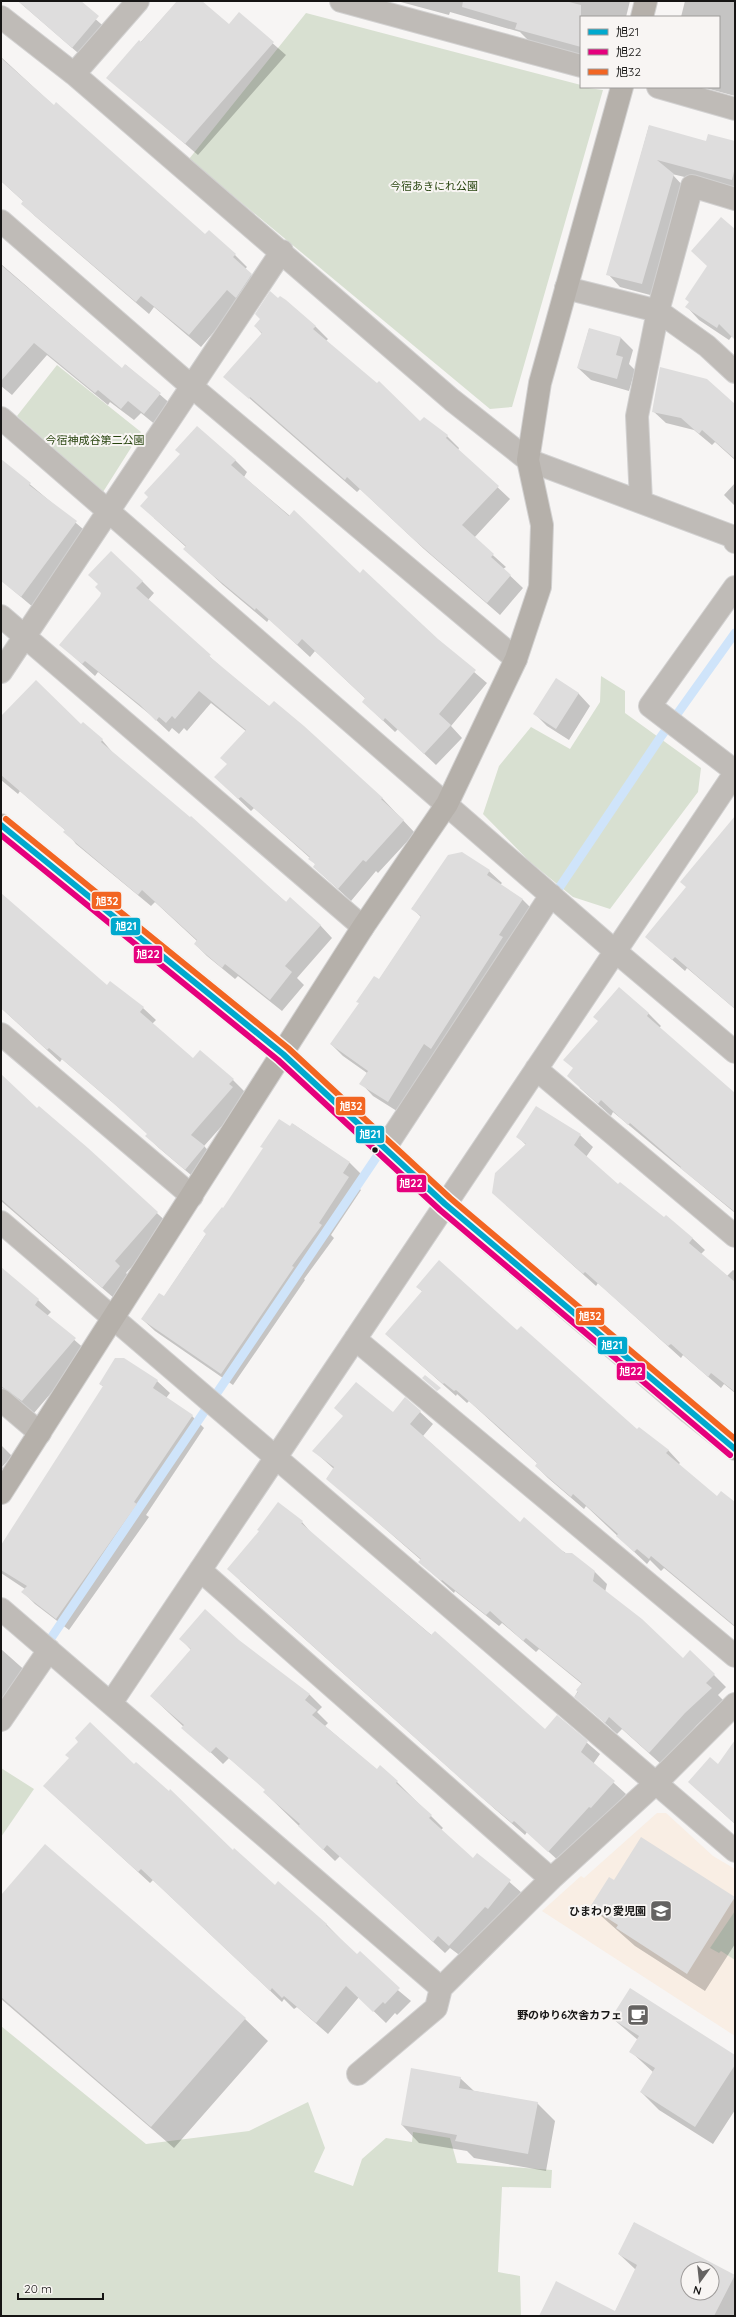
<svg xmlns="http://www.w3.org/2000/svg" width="736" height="2317" font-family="Quicksand,'Noto Sans JP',sans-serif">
	<rect width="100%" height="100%" fill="#f7f5f4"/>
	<path fill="#f9eee4" d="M 657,1813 L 666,1813 L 713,1856 L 735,1869 L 735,2036 L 542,1911 L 581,1876 L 584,1878 Z"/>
	<path fill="#d8e0d1" d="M 306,13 L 581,85 L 581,87 L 603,90 L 512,407 L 490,409 L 189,159 Z
		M 57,365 L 141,432 L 103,492 L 17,416 Z
		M 601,676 L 625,691 L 625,713 L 701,768 L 698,792 L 610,909 L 573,897 L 529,861 L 483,814 L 499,766 L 531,727 L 570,749 L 600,702 Z
		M 1,1768 L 34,1789 L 1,1837 Z
		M 735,1911 L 735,1960 L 721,1951 L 719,1953 L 710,1948 Z
		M 1,2026 L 146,2144 L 249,2131 L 308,2102 L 325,2148 L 314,2172 L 353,2186 L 362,2159 L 386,2138 L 412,2142 L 413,2132 L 450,2138 L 457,2163 L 552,2170 L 551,2188 L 502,2187 L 498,2272 L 520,2276 L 521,2316 L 1,2316 Z"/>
	<path fill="#0003" fill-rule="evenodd" d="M 18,1 L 75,1 L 109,31 L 85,59 Z
		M 178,1 L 201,1 L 229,25 L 239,14 L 286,55 L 198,155 L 108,78 Z
		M 397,1 L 630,1 L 626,17 L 581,17 L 581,55 L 529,41 L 520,32 L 450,12 L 449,15 Z
		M 685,1 L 735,1 L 735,96 L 702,87 L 719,87 L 719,17 L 681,17 Z
		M 1,57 L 54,106 L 205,235 L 235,255 L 247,267 L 245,269 L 263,287 L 240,301 L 201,347 L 154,307 L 149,314 L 35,216 L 23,204 L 24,202 L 1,181 Z
		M 649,126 L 707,142 L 735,143 L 735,189 L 672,174 L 685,188 L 654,296 L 620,287 L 608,274 Z
		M 735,231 L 735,339 L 732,336 L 729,340 L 699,320 L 687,307 Z
		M 1,264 L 122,369 L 126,365 L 173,406 L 157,426 L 141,413 L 134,420 L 110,402 L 108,405 L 47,355 L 12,395 L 1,386 Z
		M 278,299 L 286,301 L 316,327 L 328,339 L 326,341 L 420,422 L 447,436 L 459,448 L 458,450 L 510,499 L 474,538 L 506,567 L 503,569 L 523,588 L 500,615 L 424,549 L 360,489 L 357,492 L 225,377 L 262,334 L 255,326 Z
		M 589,329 L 621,338 L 633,350 L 629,364 L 635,370 L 629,391 L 591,380 L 578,368 Z
		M 735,406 L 735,460 L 715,442 L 712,445 L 694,430 L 666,423 L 653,411 Z
		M 1,460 L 89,534 L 34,608 L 1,580 Z
		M 235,460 L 247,472 L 244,477 L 487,683 L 451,726 L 462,738 L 436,765 L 398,729 L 395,732 L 376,714 L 366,699 L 315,651 L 310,657 L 269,619 L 267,622 L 223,585 L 197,561 L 186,547 L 154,518 Z
		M 735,483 L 735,506 L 724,495 Z
		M 142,581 L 154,593 L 148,600 L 222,668 L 382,798 L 415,833 L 378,873 L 376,871 L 351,901 L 314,867 L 316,865 L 310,858 L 254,808 L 251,811 L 228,789 L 228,764 L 247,732 L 211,703 L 187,731 L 184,728 L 179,734 L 172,728 L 169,732 L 153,717 L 98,672 L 95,676 L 61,645 Z
		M 578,693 L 590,706 L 569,740 L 547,726 L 535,714 Z
		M 1,721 L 81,725 L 102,740 L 113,753 L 287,903 L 320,925 L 332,938 L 297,978 L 304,985 L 282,1011 L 238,976 L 235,979 L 207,956 L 195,944 L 197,941 L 155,902 L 151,906 L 76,844 L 65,830 L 20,791 L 18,794 L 1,780 Z
		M 735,817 L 735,1009 L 687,968 L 685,971 L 646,937 L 687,887 Z
		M 462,853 L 489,871 L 502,883 L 500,885 L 523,900 L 535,912 L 400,1113 L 373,1096 L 361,1083 L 367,1073 L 343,1056 L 331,1044 L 379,980 L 421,917 L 412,908 Z
		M 1,894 L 107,987 L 110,982 L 143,1008 L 156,1020 L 152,1024 L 193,1059 L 233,1080 L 245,1092 L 241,1097 L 245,1100 L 204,1146 L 216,1159 L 198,1181 L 159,1148 L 147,1136 L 148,1134 L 125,1113 L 62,1059 L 60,1062 L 1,1008 Z
		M 619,988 L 649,1014 L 661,1026 L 659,1028 L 735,1094 L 735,1213 L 613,1112 L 611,1116 L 580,1088 L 574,1069 Z
		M 1,1076 L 37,1109 L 59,1124 L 170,1225 L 126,1273 L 132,1279 L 115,1299 L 1,1201 Z
		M 293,1124 L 350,1163 L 362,1175 L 355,1185 L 361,1190 L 331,1235 L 334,1238 L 304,1279 L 305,1280 L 233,1385 L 155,1331 L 142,1319 L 164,1297 L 223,1209 Z
		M 580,1135 L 593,1147 L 586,1157 L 618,1186 L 692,1238 L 705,1250 L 701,1254 L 727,1276 L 733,1270 L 735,1271 L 735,1393 L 724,1384 L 721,1388 L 683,1355 L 681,1358 L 598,1283 L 596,1286 L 506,1205 L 526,1145 L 518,1137 Z
		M 1,1269 L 38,1300 L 51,1312 L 47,1316 L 87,1351 L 34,1413 L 1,1387 Z
		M 417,1287 L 517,1331 L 637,1430 L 668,1450 L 680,1463 L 678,1465 L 717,1498 L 735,1504 L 735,1627 L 664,1568 L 661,1571 L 650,1560 L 647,1564 L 586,1506 L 584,1509 L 548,1478 L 536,1466 L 538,1464 L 469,1401 L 467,1403 L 457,1394 L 456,1396 L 386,1334 L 423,1292 Z
		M 157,1381 L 170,1393 L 166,1398 L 192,1416 L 204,1428 L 146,1515 L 149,1517 L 69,1630 L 35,1604 L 23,1592 L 25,1589 L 1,1573 L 1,1547 L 104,1387 L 100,1384 Z
		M 406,1399 L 433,1424 L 423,1436 L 520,1524 L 594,1571 L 607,1584 L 605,1592 L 683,1659 L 714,1675 L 726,1687 L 718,1695 L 723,1700 L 697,1725 L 662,1765 L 622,1729 L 617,1734 L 575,1696 L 582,1684 L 539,1649 L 536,1652 L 502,1623 L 499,1626 L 455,1591 L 454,1593 L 420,1562 L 421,1560 L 327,1478 L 334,1469 L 314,1451 L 393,1414 Z
		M 1,1445 L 12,1456 L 2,1467 L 6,1471 L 1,1477 Z
		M 302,1522 L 313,1535 L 545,1731 L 557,1717 L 600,1754 L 593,1764 L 626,1794 L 604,1820 L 561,1863 L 527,1832 L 525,1835 L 496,1810 L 240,1581 Z
		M 180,1638 L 238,1641 L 310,1695 L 322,1707 L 317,1712 L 328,1723 L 325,1726 L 377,1770 L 397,1782 L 443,1828 L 441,1830 L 473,1859 L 477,1854 L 522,1893 L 462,1957 L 450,1948 L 445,1953 L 340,1856 L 335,1861 L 264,1792 L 266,1790 L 229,1758 L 223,1764 L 151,1696 L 191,1650 Z
		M 1,1649 L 29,1674 L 1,1709 Z
		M 735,1742 L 735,1824 L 689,1782 L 719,1766 Z
		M 134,1765 L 275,1887 L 326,1924 L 357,1956 L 411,2001 L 397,2015 L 395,2013 L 386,2023 L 359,1997 L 328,2034 L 297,2007 L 294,2009 L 284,1999 L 282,2002 L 153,1880 L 150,1883 L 56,1797 Z
		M 642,1839 L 735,1899 L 735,1944 L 705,1991 L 635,1946 L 591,1907 L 614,1882 Z
		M 45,1846 L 245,2019 L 268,2041 L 174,2148 L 1,1999 L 1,1897 Z
		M 612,2018 L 735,2056 L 735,2110 L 713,2144 L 659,2110 L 641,2092 L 653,2072 L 630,2051 L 638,2040 Z
		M 460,2078 L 474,2091 L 537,2103 L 555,2121 L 546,2171 L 474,2158 L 467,2151 L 419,2143 L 402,2125 Z
		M 634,2223 L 735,2276 L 735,2316 L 542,2316 L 615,2312 L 636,2270 L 619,2254 ZM 688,2269 L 712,2269 L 712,2293 L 688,2293 Z"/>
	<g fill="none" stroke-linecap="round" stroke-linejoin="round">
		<path stroke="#cfe4fa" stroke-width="9" d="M 553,897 L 660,738 L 735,633
			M 45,1647 L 384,1146"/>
	</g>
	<path fill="#dedddd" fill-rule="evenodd" d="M 18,1 L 81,1 L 99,16 L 72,48 Z
		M 177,1 L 202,1 L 229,24 L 239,12 L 274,42 L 185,144 L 106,78 L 139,40 L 141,42 Z
		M 463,1 L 565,1 L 581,5 L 581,47 L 515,29 L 517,23 L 462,7 Z
		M 1,58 L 54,105 L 56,102 L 205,234 L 209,230 L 236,254 L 233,257 L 252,274 L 236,298 L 227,290 L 189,335 L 141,296 L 136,302 L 21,204 L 23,201 L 1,181 Z
		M 649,125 L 706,141 L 708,134 L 735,141 L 735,167 L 732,180 L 657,160 L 674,174 L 642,284 L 606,275 Z
		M 721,217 L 735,229 L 735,340 L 719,324 L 717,328 L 685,307 L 689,302 L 685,299 L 707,266 L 691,251 Z
		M 1,265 L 122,368 L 125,364 L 161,393 L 144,414 L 128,401 L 121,409 L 98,390 L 95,393 L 34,343 L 1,381 Z
		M 270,291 L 278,298 L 280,296 L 286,300 L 316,326 L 313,329 L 377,383 L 379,381 L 420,421 L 424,417 L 448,435 L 446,438 L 499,486 L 462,525 L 494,554 L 491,557 L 511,575 L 487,603 L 411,537 L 347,477 L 345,480 L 250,397 L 249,399 L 223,377 L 262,333 L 254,326 L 260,319 L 255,314 Z
		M 589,328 L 621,337 L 616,355 L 623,357 L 617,379 L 577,368 Z
		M 660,367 L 707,379 L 735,404 L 735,459 L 702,430 L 699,434 L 681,418 L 652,412 Z
		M 197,426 L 236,460 L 231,465 L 289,516 L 294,510 L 360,573 L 363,569 L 438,639 L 476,670 L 439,714 L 451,725 L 424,754 L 385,718 L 383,721 L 362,702 L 365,698 L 302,639 L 297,645 L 256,608 L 255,610 L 210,573 L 183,549 L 186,546 L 140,506 L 148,497 L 144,493 L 180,454 L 175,450 Z
		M 1,459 L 31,483 L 29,485 L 77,521 L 21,597 L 1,581 Z
		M 111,551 L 143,581 L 136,588 L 211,655 L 209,656 L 269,706 L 274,701 L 304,726 L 383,798 L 381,799 L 404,820 L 366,862 L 363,860 L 338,889 L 313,867 L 315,864 L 308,859 L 310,857 L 241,797 L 238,799 L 214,777 L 227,764 L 220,758 L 246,730 L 199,691 L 175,719 L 172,716 L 166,723 L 159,717 L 156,721 L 140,705 L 85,661 L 82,664 L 59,645 L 100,596 L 101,593 L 95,587 L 98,584 L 88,575 Z
		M 556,678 L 579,693 L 556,729 L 533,714 Z
		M 36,680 L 81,724 L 83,722 L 103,739 L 101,742 L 190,817 L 191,816 L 286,902 L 290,897 L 321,925 L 285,966 L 292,972 L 270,1000 L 225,964 L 222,968 L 194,944 L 197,940 L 142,890 L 138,895 L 63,832 L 65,830 L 1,775 L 1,716 Z
		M 735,816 L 735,1009 L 675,957 L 672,960 L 645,937 L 686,887 L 680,882 Z
		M 462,852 L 490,870 L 487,875 L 523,899 L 499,935 L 503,937 L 431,1049 L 424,1044 L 388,1102 L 359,1084 L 368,1071 L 330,1044 L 359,1003 L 356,1002 L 374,976 L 379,979 L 421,916 L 411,909 L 448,855 Z
		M 1,893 L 107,985 L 110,981 L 144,1007 L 140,1012 L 193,1058 L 200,1050 L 234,1079 L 229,1084 L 233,1087 L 191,1135 L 205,1146 L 185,1170 L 145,1136 L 147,1134 L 111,1101 L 49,1048 L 47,1050 L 1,1008 Z
		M 619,987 L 649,1013 L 647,1016 L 735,1093 L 735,1212 L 680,1168 L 681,1167 L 630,1123 L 628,1125 L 601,1100 L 598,1104 L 567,1076 L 573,1068 L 563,1060 L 598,1021 L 593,1017 Z
		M 1,1074 L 37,1108 L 39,1106 L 88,1148 L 158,1212 L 115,1261 L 120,1266 L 102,1288 L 1,1199 Z
		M 536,1106 L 581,1134 L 574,1145 L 618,1184 L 620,1182 L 664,1217 L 666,1215 L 693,1238 L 689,1243 L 735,1282 L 735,1392 L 711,1373 L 708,1377 L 671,1344 L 668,1346 L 585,1272 L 583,1274 L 492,1193 L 495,1173 L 526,1144 L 516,1137 Z
		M 279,1119 L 290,1126 L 292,1123 L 350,1162 L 343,1173 L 349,1177 L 319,1223 L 322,1225 L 292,1266 L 294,1267 L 221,1374 L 141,1319 L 159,1293 L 164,1296 L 206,1234 L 203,1231 L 222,1207 L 223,1208 L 263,1148 L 260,1147 Z
		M 439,1260 L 517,1330 L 521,1326 L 637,1429 L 639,1427 L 669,1450 L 666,1453 L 717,1496 L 721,1491 L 735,1502 L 735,1626 L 651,1556 L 649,1559 L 637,1549 L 634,1552 L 616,1536 L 618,1534 L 573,1494 L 571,1497 L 535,1466 L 537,1463 L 502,1430 L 456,1390 L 454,1391 L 444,1383 L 443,1384 L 385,1334 L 422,1291 L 416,1287 Z
		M 1,1267 L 39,1299 L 35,1305 L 76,1338 L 22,1401 L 1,1386 Z
		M 115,1358 L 124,1358 L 158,1380 L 153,1388 L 193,1415 L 134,1502 L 137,1504 L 56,1619 L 21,1592 L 27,1586 L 1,1570 L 1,1545 L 103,1386 L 99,1384 Z
		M 425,1375 L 441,1388 L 437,1391 L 422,1378 Z
		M 356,1382 L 393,1412 L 405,1397 L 421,1411 L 410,1424 L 520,1522 L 524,1517 L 565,1553 L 572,1553 L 595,1571 L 593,1581 L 642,1619 L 683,1658 L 690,1650 L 715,1674 L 706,1683 L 712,1688 L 685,1713 L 649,1753 L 609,1717 L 605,1723 L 574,1697 L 578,1692 L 576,1690 L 582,1683 L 526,1638 L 523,1641 L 490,1611 L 486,1615 L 442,1580 L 441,1581 L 418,1562 L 421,1559 L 326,1479 L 334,1467 L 312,1451 L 343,1416 L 334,1408 Z
		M 278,1502 L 303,1521 L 301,1523 L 431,1635 L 435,1631 L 545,1729 L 557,1715 L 588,1741 L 581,1752 L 615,1781 L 591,1808 L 589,1807 L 548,1852 L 514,1821 L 512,1823 L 482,1798 L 227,1569 L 259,1531 L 257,1530 Z
		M 205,1609 L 239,1640 L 310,1694 L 305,1700 L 317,1710 L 312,1715 L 377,1769 L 380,1765 L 398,1781 L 396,1783 L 432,1815 L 429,1818 L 473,1858 L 477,1853 L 511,1880 L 488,1909 L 485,1907 L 449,1946 L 438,1936 L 433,1942 L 327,1845 L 323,1850 L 298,1826 L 300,1824 L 263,1792 L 265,1790 L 216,1747 L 210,1753 L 181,1728 L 184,1725 L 150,1696 L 191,1649 L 179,1639 Z
		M 90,1722 L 134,1764 L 136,1762 L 169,1791 L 170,1789 L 233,1850 L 234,1848 L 275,1885 L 278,1881 L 327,1924 L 326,1925 L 357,1954 L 360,1951 L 400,1988 L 385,2004 L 383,2002 L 373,2012 L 346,1986 L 316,2023 L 284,1996 L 282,1998 L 272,1988 L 270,1991 L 141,1869 L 138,1872 L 43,1786 L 69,1758 L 65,1755 L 78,1742 L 75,1738 Z
		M 735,1740 L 735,1824 L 688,1782 L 710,1757 L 718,1764 Z
		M 641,1837 L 735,1897 L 687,1974 L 616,1928 L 618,1925 L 590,1907 L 609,1877 L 614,1880 Z
		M 45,1844 L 246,2018 L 151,2127 L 1,1997 L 1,1895 Z
		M 630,1988 L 735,2055 L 735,2065 L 695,2127 L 640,2092 L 655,2068 L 629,2052 L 639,2036 L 611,2018 Z
		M 411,2068 L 461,2077 L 459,2088 L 538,2102 L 528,2154 L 455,2141 L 457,2135 L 401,2125 Z
		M 634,2222 L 735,2275 L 714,2316 L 539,2316 L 556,2281 L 615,2311 L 637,2265 L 618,2254 ZM 688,2269 L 712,2269 L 712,2293 L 688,2293 Z"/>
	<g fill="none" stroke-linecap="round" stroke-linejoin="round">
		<g stroke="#d2d1d1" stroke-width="24">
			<path id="street" d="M 341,1 L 581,66
				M 1,17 L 74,74 L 452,400 L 528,460 L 734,537 L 735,542
				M 74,74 L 138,1
				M 658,87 L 735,109
				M 1,221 L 191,386 L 516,659
				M 566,288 L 658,311 L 707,346 L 735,372
				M 1,418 L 615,951 L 735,1052
				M 641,501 L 637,416 L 658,311 L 692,186 L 735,199
				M 735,587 L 650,706 L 735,771
				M 1,616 L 363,927
				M 1,672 L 282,251
				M 1,1034 L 192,1196
				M 536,1069 L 735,1236
				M 385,1148 L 551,895
				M 1,1222 L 735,1851
				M 355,1339 L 735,1656
				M 1,1400 L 40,1433
				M 200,1570 L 551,1879
				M 1,1609 L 441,1988
				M 111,1703 L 735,773
				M 1,1720 L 49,1650
				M 358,2074 L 436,2008 L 441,1988 L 551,1879 L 656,1783 L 735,1704"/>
		</g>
		<g stroke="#d2d1d1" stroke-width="24">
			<path id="secondary" d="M 642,17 L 646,1
				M 1,825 L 283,1054 L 445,1204 L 690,1413 L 735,1449
				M 1,1493 L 363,927 L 447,804 L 516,659 L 540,587 L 542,525 L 528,460 L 540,383 L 622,87"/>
		</g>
		<use href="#street" stroke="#bfbbb7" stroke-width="22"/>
		<use href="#secondary" stroke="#b5b0aa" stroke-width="22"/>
		<g stroke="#f8f5f3" stroke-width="9">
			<path id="bus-1" d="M 1,825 L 283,1054 L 445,1204 L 735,1449"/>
		</g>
		<g stroke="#f8f5f3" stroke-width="9">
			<path id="bus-2" d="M 1,835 L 278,1060 L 440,1210 L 730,1455"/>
		</g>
		<g stroke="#f8f5f3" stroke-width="9">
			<path id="bus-3" d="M 6,819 L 288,1048 L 450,1198 L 735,1439"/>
		</g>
		<use href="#bus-1" stroke="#00a9ce" stroke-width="6"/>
		<use href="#bus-2" stroke="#e5007d" stroke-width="6"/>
		<use href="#bus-3" stroke="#f26522" stroke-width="6"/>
	</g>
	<defs>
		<g id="school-square" transform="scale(1.15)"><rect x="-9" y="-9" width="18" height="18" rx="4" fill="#656362" stroke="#f8f5f3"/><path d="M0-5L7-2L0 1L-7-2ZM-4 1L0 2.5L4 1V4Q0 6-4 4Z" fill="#fff"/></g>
		<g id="cafe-square" transform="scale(1.15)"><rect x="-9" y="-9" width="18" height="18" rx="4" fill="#656362" stroke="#f8f5f3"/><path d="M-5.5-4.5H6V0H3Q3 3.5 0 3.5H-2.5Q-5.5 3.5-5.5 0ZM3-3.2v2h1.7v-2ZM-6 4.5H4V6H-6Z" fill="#fff"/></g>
	</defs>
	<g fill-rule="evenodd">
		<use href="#school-square" x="661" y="1911"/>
		<use href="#cafe-square" x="638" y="2015"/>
	</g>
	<circle fill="#161514" stroke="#f8f5f3" stroke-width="1.5" cx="375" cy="1150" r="3.5"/>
	<g text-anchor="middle" stroke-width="4" stroke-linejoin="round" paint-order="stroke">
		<g font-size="11" fill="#26430d" stroke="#f8f5f3">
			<text x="434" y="190">今宿あきにれ公園</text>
			<text x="95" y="444">今宿神成谷第二公園</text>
		</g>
		<g font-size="11" font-weight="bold" fill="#161514" stroke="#f8f5f3" text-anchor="end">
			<text x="646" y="1915">ひまわり愛児園</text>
			<text x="622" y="2019">野のゆり6次舎カフェ</text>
		</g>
	</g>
	<g stroke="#f8f5f3" stroke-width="1.5">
		<rect x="91" y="891" width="31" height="19" rx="4" fill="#f26522"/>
		<rect x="110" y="917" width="31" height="19" rx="4" fill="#00a9ce"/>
		<rect x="133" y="945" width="30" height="19" rx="4" fill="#e5007d"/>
		<rect x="335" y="1096" width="31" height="20" rx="4" fill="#f26522"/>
		<rect x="355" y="1125" width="30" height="19" rx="4" fill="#00a9ce"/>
		<rect x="396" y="1174" width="31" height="19" rx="4" fill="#e5007d"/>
		<rect x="575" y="1307" width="30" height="19" rx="4" fill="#f26522"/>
		<rect x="597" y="1336" width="31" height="19" rx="4" fill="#00a9ce"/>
		<rect x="616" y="1362" width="30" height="19" rx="4" fill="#e5007d"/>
	</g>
	<g font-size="11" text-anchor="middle" font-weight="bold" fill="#fff">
		<text x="107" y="905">旭32</text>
		<text x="126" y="930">旭21</text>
		<text x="148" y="958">旭22</text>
		<text x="351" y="1110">旭32</text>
		<text x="370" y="1138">旭21</text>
		<text x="411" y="1187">旭22</text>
		<text x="590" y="1320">旭32</text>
		<text x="612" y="1349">旭21</text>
		<text x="631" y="1375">旭22</text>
	</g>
	<rect width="736" height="2317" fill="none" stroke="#161514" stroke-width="4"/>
	<rect x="580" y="16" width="140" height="72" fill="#f8f5f3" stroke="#9e9b9a"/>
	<rect x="588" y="29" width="20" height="6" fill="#00a9ce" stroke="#9e9b9a"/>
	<text x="616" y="36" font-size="12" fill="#161514">旭21</text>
	<rect x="588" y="49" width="20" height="6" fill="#e5007d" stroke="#9e9b9a"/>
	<text x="616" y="56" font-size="12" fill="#161514">旭22</text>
	<rect x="588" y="69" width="20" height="6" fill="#f26522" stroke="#9e9b9a"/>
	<text x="616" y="76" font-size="12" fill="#161514">旭32</text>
	<g transform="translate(700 2281) rotate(195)"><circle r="19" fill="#f8f5f3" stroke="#9e9b9a"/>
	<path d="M0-3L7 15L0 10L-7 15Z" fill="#656362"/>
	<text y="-6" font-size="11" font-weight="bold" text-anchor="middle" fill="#161514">N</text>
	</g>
	<path d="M18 2293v6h85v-6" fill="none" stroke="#161514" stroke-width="2"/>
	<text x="24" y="2293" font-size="12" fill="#161514" stroke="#f8f5f3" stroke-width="3" paint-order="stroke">20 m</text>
</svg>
